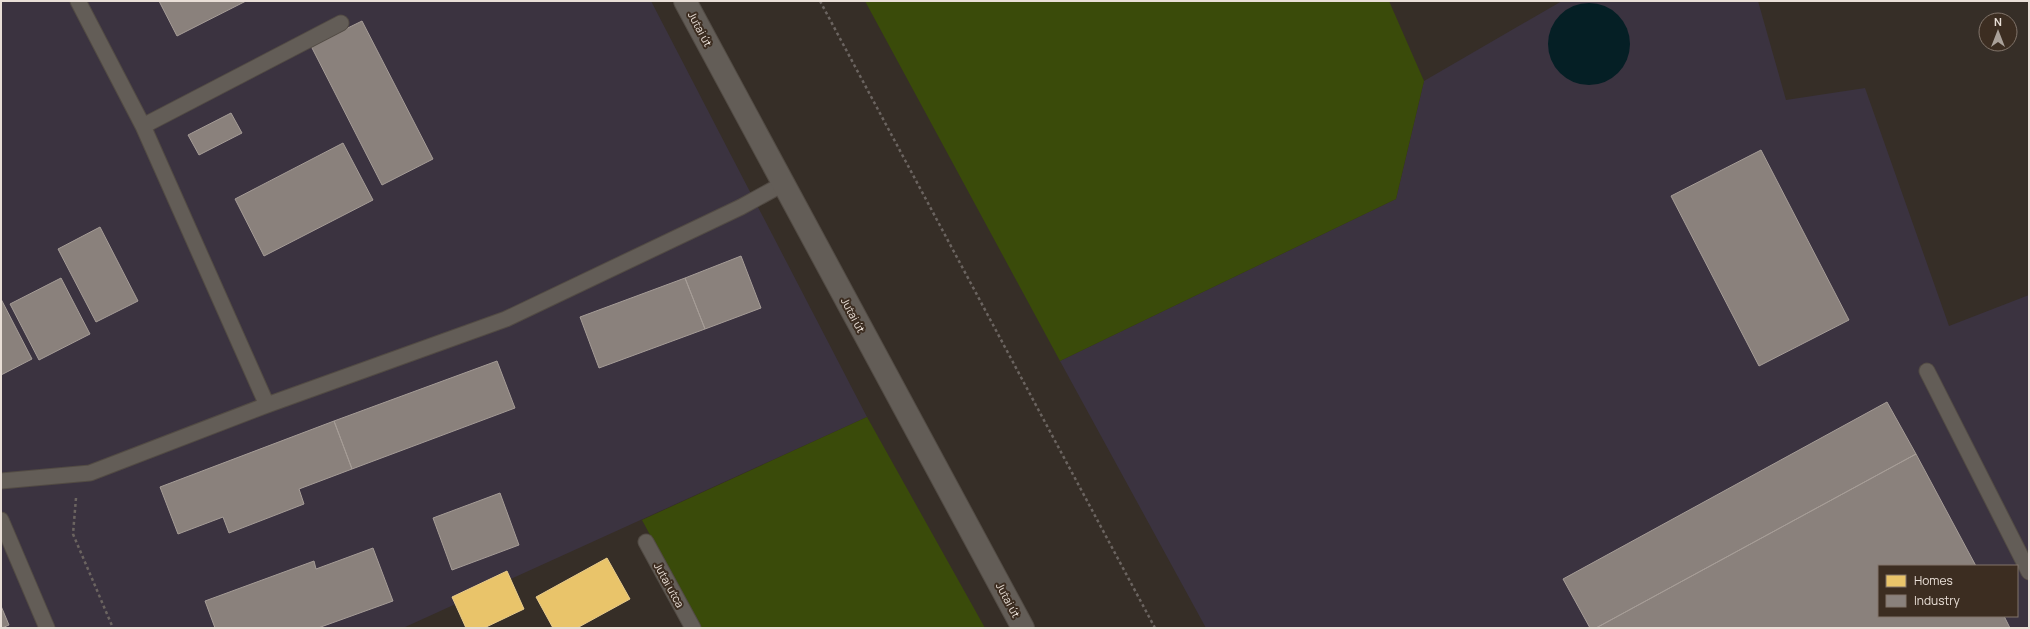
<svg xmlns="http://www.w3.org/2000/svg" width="2030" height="629" font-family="Manrope,sans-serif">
	<rect width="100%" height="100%" fill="#362e27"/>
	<path fill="#3b3340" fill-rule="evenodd" d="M 1,1 L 651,1 L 867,417 L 403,628 L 1,628 Z
		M 1562,1 L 1758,1 L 1786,100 L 1865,88 L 1949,326 L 2029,295 L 2029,628 L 1206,628 L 1060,361 L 1396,199 L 1424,81 ZM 1879,566 L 2017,566 L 2017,616 L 1879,616 Z"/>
	<path fill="#3a4b0a" d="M 865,1 L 1389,1 L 1424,81 L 1396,199 L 1060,361 Z
		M 867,417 L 985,628 L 700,628 L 642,520 Z"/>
	<path fill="#051f25" d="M1548 44a41 41 0 1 1 82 0a41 41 0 1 1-82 0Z"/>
	<path fill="#e9c46a" stroke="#e9cc8b" d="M 607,558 L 630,599 L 577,628 L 553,628 L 536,597 Z
		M 507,571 L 524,609 L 484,628 L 466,628 L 452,597 Z"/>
	<path fill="#8a817c" stroke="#a69d97" d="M 159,1 L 246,1 L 177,36 Z
		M 362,21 L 433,159 L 382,185 L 311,46 Z
		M 231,113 L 242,133 L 199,155 L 188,135 Z
		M 343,143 L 373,200 L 264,256 L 235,199 Z
		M 1761,150 L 1849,320 L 1759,366 L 1671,196 Z
		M 100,227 L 138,301 L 96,322 L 58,249 Z
		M 741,256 L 761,308 L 705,329 L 685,278 Z
		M 61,278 L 90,334 L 39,360 L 10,304 Z
		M 685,278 L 705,329 L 599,368 L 580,317 Z
		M 1,299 L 32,359 L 1,375 Z
		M 497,361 L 515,408 L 352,469 L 334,421 Z
		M 1887,402 L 1916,454 L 1596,628 L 1590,628 L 1563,579 Z
		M 334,421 L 352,469 L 299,489 L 304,504 L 229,533 L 223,517 L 178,534 L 160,487 Z
		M 1916,454 L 1976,566 L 1879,566 L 1879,616 L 2004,616 L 2010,628 L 1596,628 Z
		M 500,493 L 519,545 L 452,570 L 433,518 Z
		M 373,548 L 393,601 L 318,628 L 215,628 L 205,601 L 314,561 L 316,569 Z
		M 1,606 L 9,625 L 2,628 L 1,628 Z"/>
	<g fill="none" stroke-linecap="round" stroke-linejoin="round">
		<g stroke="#524b44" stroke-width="17">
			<path id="lane" d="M 78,1 L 143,126 L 267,405
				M 143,126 L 341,23
				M 1927,371 L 2029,572
				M 1,481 L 90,473 L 267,405 L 506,319 L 741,207 L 783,184
				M 1,520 L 47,628
				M 646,542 L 693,628"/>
		</g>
		<g stroke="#524b44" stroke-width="24">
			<path id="secondary" d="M 685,1 L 1023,628"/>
		</g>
		<path stroke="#6b6460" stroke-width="2.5" stroke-dasharray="3 3" stroke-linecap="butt" d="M 820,1 L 1155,628
			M 76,498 L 73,534 L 113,628"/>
		<use href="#lane" stroke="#635d57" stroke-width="15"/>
		<use href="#secondary" stroke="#635d57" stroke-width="22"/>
	</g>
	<g text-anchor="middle" stroke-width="4" stroke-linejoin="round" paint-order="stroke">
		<g font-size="11" fill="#e9dfd7" stroke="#3c2d21">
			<text transform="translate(700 29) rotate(62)" y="4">Jutai út</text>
			<text transform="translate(853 315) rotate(62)" y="4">Jutai út</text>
			<text transform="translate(669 585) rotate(61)" y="4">Jutai utca</text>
			<text transform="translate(1008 600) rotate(62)" y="4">Jutai út</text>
		</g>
	</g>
	<rect width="2030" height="629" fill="none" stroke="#e9dfd7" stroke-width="4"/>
	<rect x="1878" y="565" width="140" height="52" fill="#3c2d21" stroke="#81746a"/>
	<rect x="1886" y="575" width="20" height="12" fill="#e9c46a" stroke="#81746a"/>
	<text x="1914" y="585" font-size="12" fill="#e9dfd7">Homes</text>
	<rect x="1886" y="595" width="20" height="12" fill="#8a817c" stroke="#81746a"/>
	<text x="1914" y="605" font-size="12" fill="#e9dfd7">Industry</text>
	<g transform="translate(1998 32)"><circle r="19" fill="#3c2d21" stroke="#81746a"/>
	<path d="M0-3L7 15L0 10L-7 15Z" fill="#aaa199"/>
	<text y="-6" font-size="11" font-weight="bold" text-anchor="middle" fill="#e9dfd7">N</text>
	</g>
</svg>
